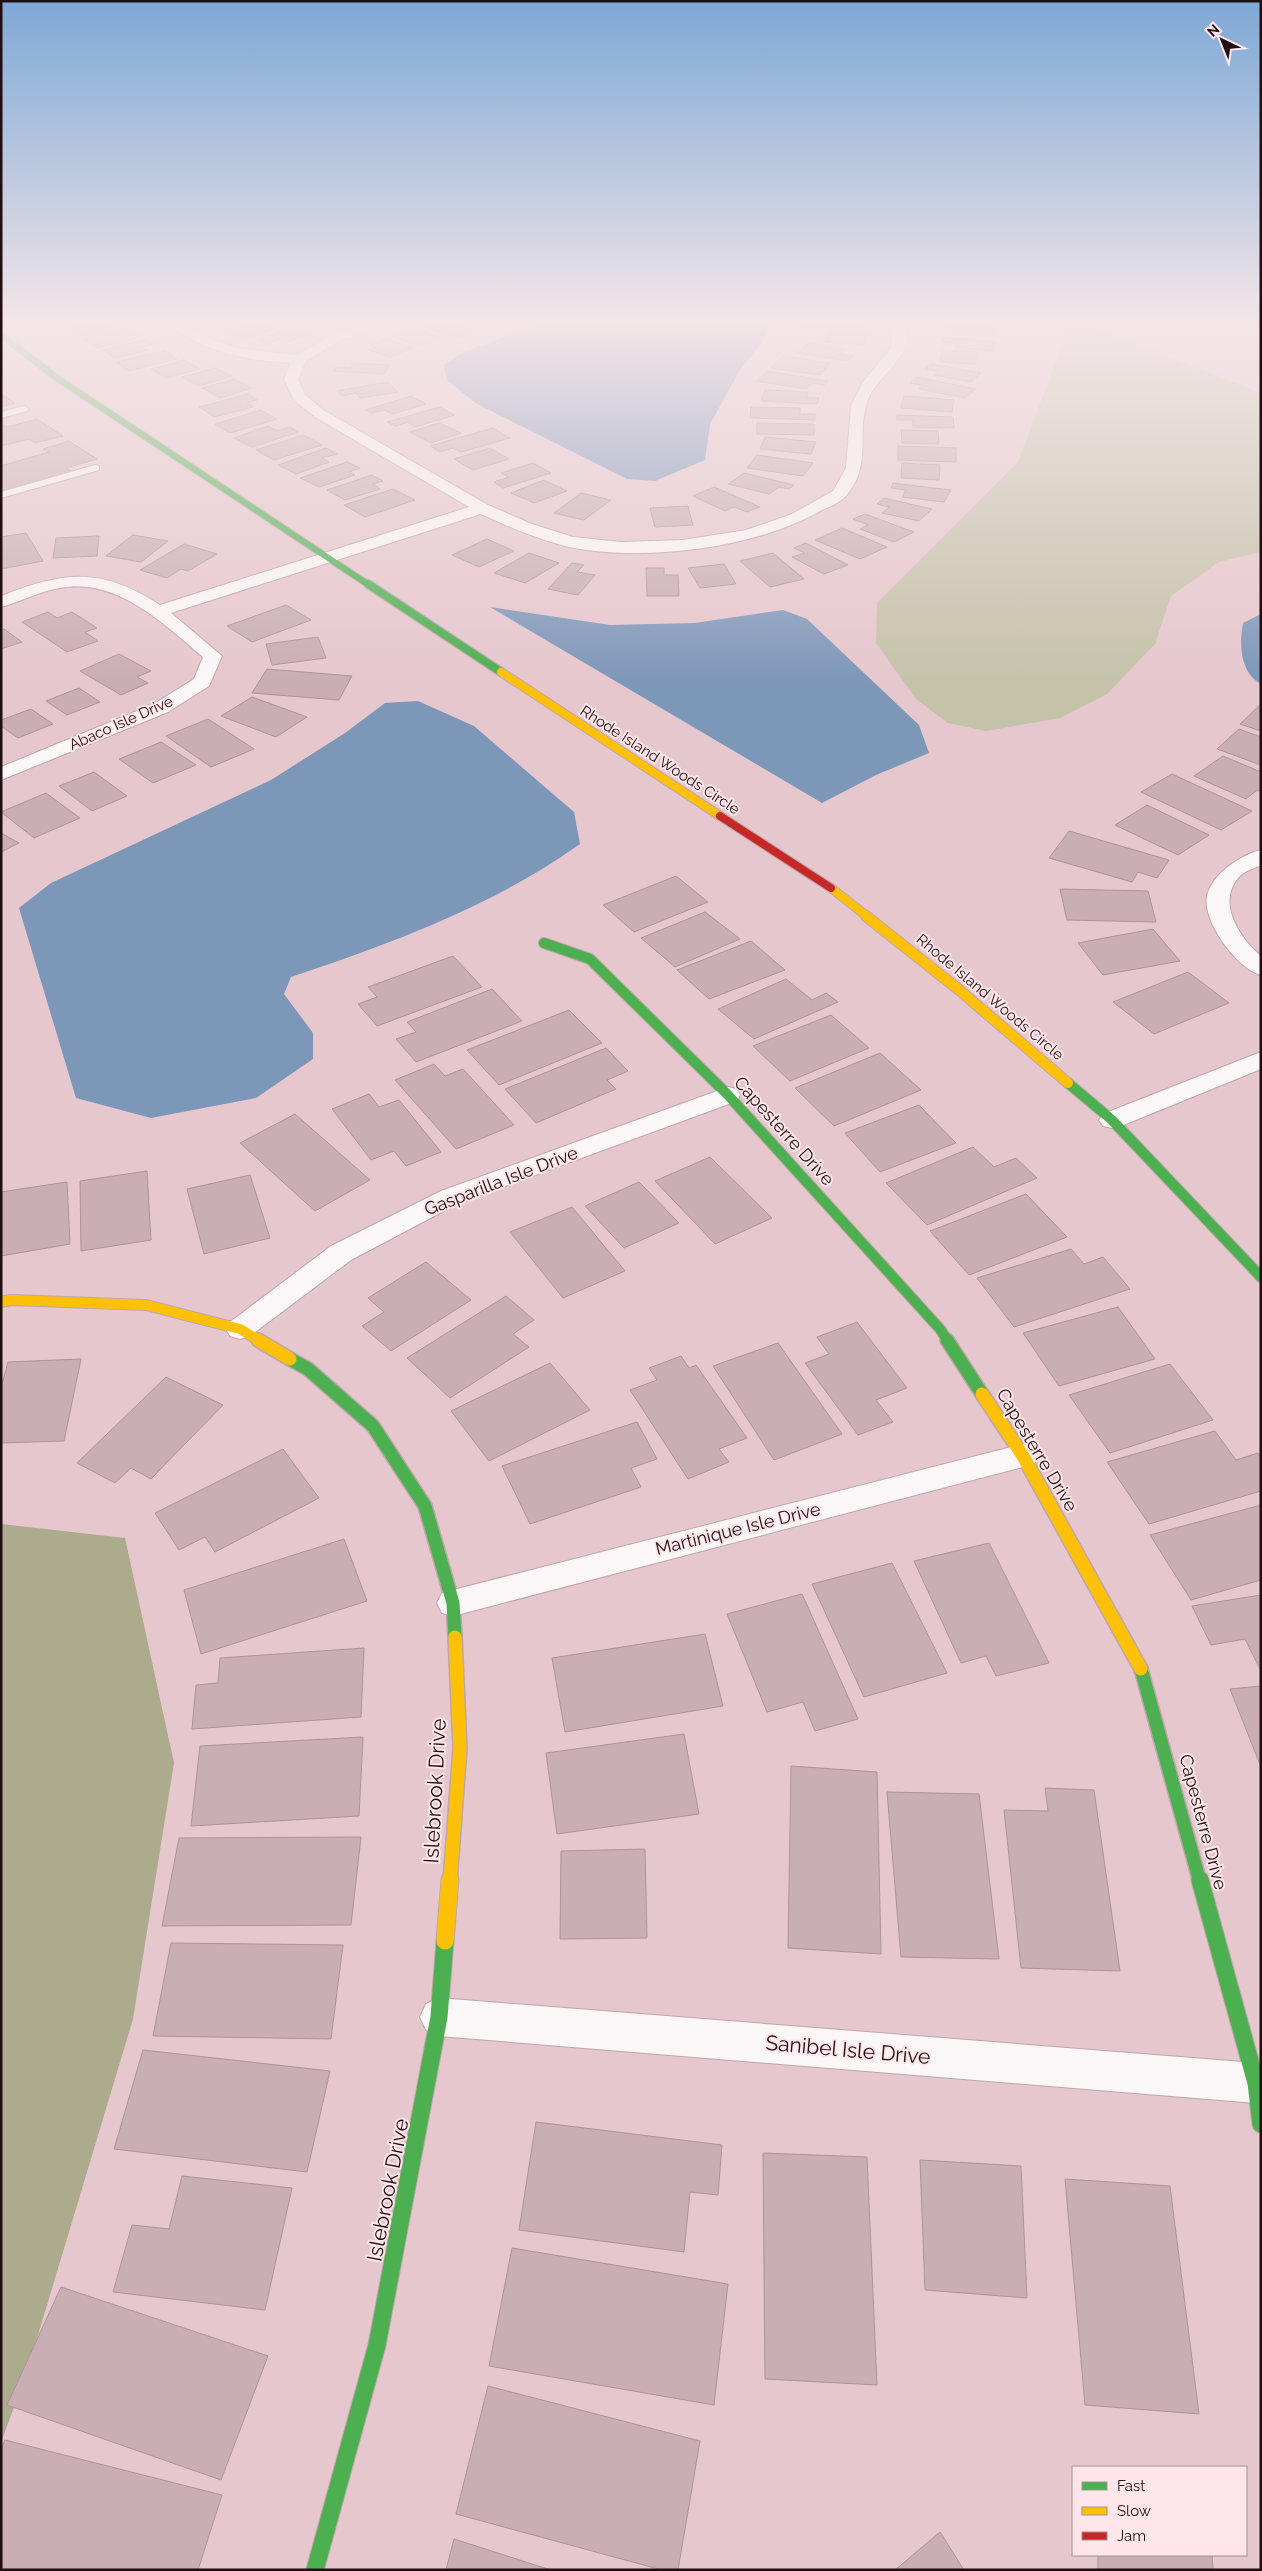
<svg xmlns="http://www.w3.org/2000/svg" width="1262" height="2571" font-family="Raleway,sans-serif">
	<rect width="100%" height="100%" fill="#e6c7cd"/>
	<path fill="#c4c2a9" d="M 1070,324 L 1086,324 L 1261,393 L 1261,552 L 1219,562 L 1171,596 L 1155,644 L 1107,694 L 1060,718 L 986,731 L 948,723 L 916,699 L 876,643 L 877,603 L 1018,462 Z"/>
	<path fill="#acab8d" d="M 1,1524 L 125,1538 L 174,1763 L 133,2019 L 26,2375 L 1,2442 Z"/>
	<path fill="#7d97b9" d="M 541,324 L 769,324 L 763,341 L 740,370 L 710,424 L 705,460 L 655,481 L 627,479 L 477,404 L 447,380 L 444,365 L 463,352 Z
		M 490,607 L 610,625 L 695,623 L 783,610 L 807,619 L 919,725 L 929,753 L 876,775 L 822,803 Z
		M 1261,614 L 1261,684 C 1240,673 1239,644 1243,623 Z
		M 418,701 L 474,726 L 574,812 L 580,844 C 493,906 392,943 291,977 L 284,994 L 313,1033 L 313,1059 L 256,1098 L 151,1118 L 76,1098 L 19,908 L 51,883 L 271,780 L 345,733 L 385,703 Z"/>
	<path fill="#c9aeb4" stroke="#ac9499" d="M 87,324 L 113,324 L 116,328 L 78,336 L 68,328 Z
		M 249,324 L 259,324 L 275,329 L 247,339 L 226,332 Z
		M 426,324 L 456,324 L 476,330 L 459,338 L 422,326 Z
		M 798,324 L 869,324 L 869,327 L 799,327 Z
		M 941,324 L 993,325 L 995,334 L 956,333 L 955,329 L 942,329 Z
		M 295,326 L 314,332 L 287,342 L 279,339 L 268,344 L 257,340 Z
		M 126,328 L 141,337 L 98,348 L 83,339 Z
		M 416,329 L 442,338 L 420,346 L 393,337 Z
		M 829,331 L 868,334 L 865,345 L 825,342 Z
		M 943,337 L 996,342 L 993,351 L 956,348 L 957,343 L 941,342 Z
		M 146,339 L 154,344 L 142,347 L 148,350 L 116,358 L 102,350 Z
		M 386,339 L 413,348 L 390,357 L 368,350 L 376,347 L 371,345 Z
		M 809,343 L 845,350 L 841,354 L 853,356 L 848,361 L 798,353 Z
		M 942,350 L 977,352 L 975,364 L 940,362 Z
		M 165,351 L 177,359 L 128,371 L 116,362 Z
		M 783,356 L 831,363 L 820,375 L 771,368 Z
		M 184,360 L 200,369 L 167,378 L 151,369 Z
		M 354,363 L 390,365 L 384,374 L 333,371 L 336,367 L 350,368 Z
		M 931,364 L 981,373 L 971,382 L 935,375 L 939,371 L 925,369 Z
		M 215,368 L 232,376 L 199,386 L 182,377 Z
		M 767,371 L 828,381 L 824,385 L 813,383 L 806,389 L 756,381 Z
		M 917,377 L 976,389 L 965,398 L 919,389 L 923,385 L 910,383 Z
		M 234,379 L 252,388 L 220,398 L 202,388 Z
		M 387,382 L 398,392 L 360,398 L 356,393 L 342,396 L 337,391 Z
		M 765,390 L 808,392 L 806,397 L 819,398 L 817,404 L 761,401 Z
		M 1,394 L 15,403 L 1,407 Z
		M 248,394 L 257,400 L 247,403 L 253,407 L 214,417 L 199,407 Z
		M 411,396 L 426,404 L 393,414 L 384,410 L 372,413 L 365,410 Z
		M 904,396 L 954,400 L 952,412 L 901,408 Z
		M 440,407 L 455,415 L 415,427 L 408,422 L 395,426 L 387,422 Z
		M 751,407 L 800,408 L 800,414 L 815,414 L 815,420 L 750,418 Z
		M 261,410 L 277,419 L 230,433 L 215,424 Z
		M 897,415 L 953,417 L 954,428 L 913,427 L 913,420 L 897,420 Z
		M 37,419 L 63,436 L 35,443 L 29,439 L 1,446 L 1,424 L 7,427 Z
		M 439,423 L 461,433 L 431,443 L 410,432 Z
		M 757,423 L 814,424 L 814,435 L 757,434 Z
		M 268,426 L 278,431 L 290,427 L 298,432 L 252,447 L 234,438 Z
		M 493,428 L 510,438 L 461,452 L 453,448 L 440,452 L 430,446 Z
		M 901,430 L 938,431 L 939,444 L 902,443 Z
		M 304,435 L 322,445 L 274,460 L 256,450 Z
		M 765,437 L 816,442 L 811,454 L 760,449 Z
		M 69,441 L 97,459 L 66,468 L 73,472 L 1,493 L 1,466 L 49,452 L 43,449 Z
		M 898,446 L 956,448 L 956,462 L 898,460 Z
		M 326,448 L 337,454 L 322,458 L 329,462 L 296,474 L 278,465 Z
		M 490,448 L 509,459 L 473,470 L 454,459 Z
		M 757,455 L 813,463 L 803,476 L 747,468 Z
		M 347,462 L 360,468 L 349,472 L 355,475 L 319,487 L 300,478 Z
		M 533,463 L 551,473 L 503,488 L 494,482 L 509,477 L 501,473 Z
		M 902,463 L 940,465 L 939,480 L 901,478 Z
		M 744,473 L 794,485 L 789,489 L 779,487 L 769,494 L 728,484 Z
		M 372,475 L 383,481 L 373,484 L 380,489 L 345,500 L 327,490 Z
		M 544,480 L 567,491 L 534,503 L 511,493 Z
		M 893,483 L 951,490 L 944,502 L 902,497 L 906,490 L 891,488 Z
		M 714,487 L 760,507 L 747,512 L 734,507 L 725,511 L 693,496 Z
		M 393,489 L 415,500 L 365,517 L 344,505 Z
		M 581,493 L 611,500 L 584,520 L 554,513 Z
		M 884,498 L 932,509 L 919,521 L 882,513 L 889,507 L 877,504 Z
		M 688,506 L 693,525 L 655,527 L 650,508 Z
		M 865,514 L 914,532 L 894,542 L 860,529 L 868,525 L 853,519 Z
		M 842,528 L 887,547 L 860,559 L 815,540 Z
		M 26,533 L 43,561 L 1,569 L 1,537 Z
		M 133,535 L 168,541 L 141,562 L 106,556 Z
		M 99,536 L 97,556 L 53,558 L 56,538 Z
		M 487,539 L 514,551 L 479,567 L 452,555 Z
		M 806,543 L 848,565 L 824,574 L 792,557 L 805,553 L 794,548 Z
		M 184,544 L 217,554 L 188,571 L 181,569 L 167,578 L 140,570 Z
		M 529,553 L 559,563 L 525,583 L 494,573 Z
		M 773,553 L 804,579 L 770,587 L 740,561 Z
		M 572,563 L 584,565 L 577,572 L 595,575 L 578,595 L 548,589 Z
		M 724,564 L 736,584 L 700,588 L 688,568 Z
		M 646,568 L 664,568 L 664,575 L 678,575 L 679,596 L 647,596 Z
		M 286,605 L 311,620 L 252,642 L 227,626 Z
		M 48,612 L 57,618 L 72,612 L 97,628 L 85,632 L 98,641 L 67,652 L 22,622 Z
		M 4,629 L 22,642 L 1,649 L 1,630 Z
		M 318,637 L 326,658 L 272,665 L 266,644 Z
		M 119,654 L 151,671 L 137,677 L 148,683 L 121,695 L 80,671 Z
		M 267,669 L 352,676 L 339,700 L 252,693 Z
		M 79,688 L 100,702 L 67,715 L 46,701 Z
		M 252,697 L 307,717 L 276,737 L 221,716 Z
		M 1261,704 L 1261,731 L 1240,724 Z
		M 31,709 L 53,724 L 18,738 L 1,726 L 1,720 Z
		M 208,719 L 254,749 L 211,767 L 166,736 Z
		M 1239,729 L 1261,737 L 1261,765 L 1217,749 Z
		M 161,742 L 196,765 L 153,783 L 119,759 Z
		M 1223,756 L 1261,772 L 1261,792 L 1257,790 L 1246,799 L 1194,776 Z
		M 94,772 L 127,796 L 92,811 L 59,786 Z
		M 1172,774 L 1252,811 L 1221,830 L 1141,792 Z
		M 46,793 L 80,818 L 34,838 L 1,812 Z
		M 1147,805 L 1209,835 L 1178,855 L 1115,825 Z
		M 1069,831 L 1169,860 L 1157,878 L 1138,872 L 1132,882 L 1049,858 Z
		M 1,833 L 19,843 L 1,852 Z
		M 676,876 L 708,902 L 634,932 L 603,905 Z
		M 1060,889 L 1148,891 L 1156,922 L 1067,920 Z
		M 705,912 L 740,939 L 675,967 L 641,938 Z
		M 1153,929 L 1180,961 L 1103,975 L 1078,943 Z
		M 751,941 L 785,970 L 709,999 L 677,970 Z
		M 453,956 L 482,987 L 377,1026 L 358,1004 L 377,997 L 368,987 Z
		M 1188,972 L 1229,1003 L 1154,1034 L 1113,1002 Z
		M 786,979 L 812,1000 L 826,993 L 838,1002 L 754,1039 L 718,1009 Z
		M 492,989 L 522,1021 L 416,1062 L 396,1039 L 416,1032 L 407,1022 Z
		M 569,1010 L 602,1043 L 499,1085 L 467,1050 Z
		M 831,1015 L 869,1048 L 790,1081 L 753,1046 Z
		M 606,1048 L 628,1071 L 607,1080 L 616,1089 L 536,1123 L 505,1089 Z
		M 880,1053 L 921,1090 L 834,1126 L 795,1088 Z
		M 434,1064 L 445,1076 L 463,1069 L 514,1125 L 456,1149 L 395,1080 Z
		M 369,1094 L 379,1107 L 399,1100 L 441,1152 L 406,1166 L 394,1151 L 371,1160 L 332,1109 Z
		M 919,1105 L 956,1143 L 880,1172 L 845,1133 Z
		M 295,1114 L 370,1180 L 315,1211 L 240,1143 Z
		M 973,1147 L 994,1167 L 1016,1158 L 1037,1178 L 927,1225 L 886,1183 Z
		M 710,1157 L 772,1218 L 715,1244 L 655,1181 Z
		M 147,1171 L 151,1240 L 81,1251 L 80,1181 Z
		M 250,1175 L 270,1238 L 204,1254 L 187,1189 Z
		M 67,1182 L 70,1244 L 1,1256 L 1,1192 Z
		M 639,1182 L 679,1223 L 624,1248 L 585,1206 Z
		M 1026,1194 L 1067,1237 L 969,1275 L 930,1231 Z
		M 572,1207 L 625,1271 L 563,1298 L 510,1232 Z
		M 1071,1249 L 1084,1264 L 1103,1257 L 1130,1289 L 1014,1327 L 977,1278 Z
		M 426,1262 L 471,1300 L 391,1351 L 362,1326 L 384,1312 L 368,1298 Z
		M 506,1296 L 534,1320 L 513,1334 L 529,1347 L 450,1398 L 407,1358 Z
		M 1118,1307 L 1155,1359 L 1059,1386 L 1023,1333 Z
		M 857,1322 L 907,1388 L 876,1400 L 893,1422 L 858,1435 L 805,1363 L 829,1354 L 817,1337 Z
		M 778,1343 L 842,1434 L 774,1460 L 713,1366 Z
		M 681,1356 L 689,1368 L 696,1365 L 747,1438 L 719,1449 L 729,1462 L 688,1479 L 630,1390 L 657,1380 L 649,1368 Z
		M 81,1359 L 64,1441 L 1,1443 L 1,1388 L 8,1362 Z
		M 550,1363 L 590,1410 L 489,1461 L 451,1411 Z
		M 1170,1364 L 1213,1420 L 1110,1453 L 1069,1395 Z
		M 166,1377 L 223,1405 L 151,1479 L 131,1468 L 115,1483 L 77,1463 Z
		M 637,1422 L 657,1459 L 631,1468 L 641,1487 L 530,1524 L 502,1466 Z
		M 1215,1431 L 1236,1460 L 1258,1453 L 1261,1457 L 1261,1491 L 1149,1524 L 1107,1462 Z
		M 283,1449 L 319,1498 L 215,1552 L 205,1537 L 179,1550 L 155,1513 Z
		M 1261,1505 L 1261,1580 L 1191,1600 L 1150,1535 Z
		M 344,1539 L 367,1601 L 201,1654 L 184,1590 Z
		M 989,1543 L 1049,1663 L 996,1676 L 986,1656 L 961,1663 L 914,1561 Z
		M 892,1563 L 947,1673 L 864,1697 L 812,1584 Z
		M 802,1594 L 858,1719 L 815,1731 L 803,1702 L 767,1712 L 727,1614 Z
		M 1261,1595 L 1261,1669 L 1260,1669 L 1245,1639 L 1211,1645 L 1192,1606 Z
		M 705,1634 L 723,1706 L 565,1732 L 552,1658 Z
		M 364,1648 L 361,1717 L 192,1729 L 196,1685 L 218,1683 L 220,1658 Z
		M 1261,1686 L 1261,1767 L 1230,1689 Z
		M 684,1734 L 699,1814 L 557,1834 L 546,1753 Z
		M 363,1737 L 359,1816 L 191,1826 L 200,1746 Z
		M 791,1766 L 877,1772 L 881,1954 L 788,1948 Z
		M 1045,1788 L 1094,1790 L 1120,1971 L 1021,1968 L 1004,1810 L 1048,1811 Z
		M 887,1792 L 979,1794 L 999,1959 L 901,1957 Z
		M 361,1837 L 351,1925 L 162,1926 L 179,1838 Z
		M 645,1849 L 647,1938 L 560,1939 L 561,1851 Z
		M 171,1943 L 343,1945 L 331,2039 L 153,2036 Z
		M 143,2050 L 330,2071 L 307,2172 L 114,2149 Z
		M 536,2122 L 722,2145 L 718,2195 L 690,2192 L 684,2252 L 519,2230 Z
		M 763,2153 L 867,2157 L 877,2385 L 765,2379 Z
		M 920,2160 L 1021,2166 L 1027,2298 L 925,2290 Z
		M 182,2176 L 292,2188 L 265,2310 L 113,2292 L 132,2225 L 169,2229 Z
		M 1065,2179 L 1170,2186 L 1199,2414 L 1085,2405 Z
		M 512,2248 L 728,2284 L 714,2405 L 489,2366 Z
		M 61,2287 L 268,2356 L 221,2480 L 7,2405 Z
		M 488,2386 L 700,2441 L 678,2570 L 662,2570 L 456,2514 Z
		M 5,2440 L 222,2495 L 198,2570 L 1,2570 L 1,2450 Z
		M 940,2532 L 964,2570 L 895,2570 Z
		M 454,2539 L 551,2570 L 446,2570 Z
		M 1098,2555 L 1212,2555 L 1213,2570 L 1098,2570 Z"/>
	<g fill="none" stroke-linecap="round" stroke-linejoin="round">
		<g stroke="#bea6aa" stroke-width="2">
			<path id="lane" d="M 24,406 L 29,409 L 27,411 L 1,418 L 1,412 Z
				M 95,465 L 99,466 L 99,470 L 1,498 L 1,492 Z"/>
		</g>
		<g stroke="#bea6aa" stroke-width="2">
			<path id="street" d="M 168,324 L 185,324 L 212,339 L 237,348 L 297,355 L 330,335 L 361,324 L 381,324 L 379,327 L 340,341 L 306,361 L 298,379 L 305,395 L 325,411 L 488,505 L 532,524 L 573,537 L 621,542 L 683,540 L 746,530 L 792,514 L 833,491 L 846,468 L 851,406 L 863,382 L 891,348 L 892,324 L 906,324 C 906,331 907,344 904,350 C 894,371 872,382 866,406 C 857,439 872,465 846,496 C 840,503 828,507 820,511 C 754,549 644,562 569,547 C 539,540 509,527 481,514 L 171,613 L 222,656 L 209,686 L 168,712 L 1,780 L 1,767 L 154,704 L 194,679 L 203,657 C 163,624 117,577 60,588 C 39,591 21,602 1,607 L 1,596 C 65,571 101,567 160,605 L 469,507 L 315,417 L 294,400 L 284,379 L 291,363 C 253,361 217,355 184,335 C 178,332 172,329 168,324 Z
				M 1261,850 L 1261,865 C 1255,868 1245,871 1240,876 C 1215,902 1240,938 1261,956 L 1261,975 C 1237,969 1202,921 1207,896 C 1212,874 1240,855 1261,850 Z
				M 1261,1052 L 1261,1069 L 1121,1126 L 1112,1128 L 1103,1126 L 1099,1120 L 1103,1114 Z
				M 728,1087 L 737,1089 L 740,1095 L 737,1101 L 459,1203 L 351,1260 L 250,1336 L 240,1339 L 230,1336 L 226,1329 L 230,1322 L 331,1246 L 441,1191 Z
				M 1023,1444 L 1034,1448 L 1038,1456 L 1034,1464 L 453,1616 L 442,1613 L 437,1603 L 442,1593 L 453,1590 Z
				M 439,1998 L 1256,2063 L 1261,2065 L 1261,2101 L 1256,2103 L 439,2036 L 426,2030 L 420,2017 L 426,2004 Z"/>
		</g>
		<g stroke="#bea6aa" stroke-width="8">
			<path id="fast-far4" d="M 1,335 L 57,378 L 369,585"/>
		</g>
		<g stroke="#bea6aa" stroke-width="10">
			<path id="fast-far3" d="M 368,584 L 501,672"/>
		</g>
		<g stroke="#bea6aa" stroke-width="12">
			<path id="fast-far2" d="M 544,943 L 590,959 L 728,1095 L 940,1329 L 948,1341
				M 1068,1083 L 1112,1120 L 1261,1277"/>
		</g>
		<g stroke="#bea6aa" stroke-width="16">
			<path id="fast-far1" d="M 947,1340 L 982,1394
				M 290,1359 L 308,1369 L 373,1426 L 425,1506 L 453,1603 L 455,1637
				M 1141,1669 L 1200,1882"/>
		</g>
		<g stroke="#bea6aa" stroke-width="19">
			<path id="fast" d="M 1200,1880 L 1256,2083 L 1261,2124
				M 315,2570 L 377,2345 L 439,2017 L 445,1941"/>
		</g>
		<g stroke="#bea6aa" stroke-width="10">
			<path id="slow-far3" d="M 501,672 L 720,816
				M 831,888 L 868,917"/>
		</g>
		<g stroke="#bea6aa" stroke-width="12">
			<path id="slow-far2" d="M 866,916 L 958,989 L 1068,1083
				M 1,1302 L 11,1300 L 146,1305 L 240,1329 L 260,1341"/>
		</g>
		<g stroke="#bea6aa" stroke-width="16">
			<path id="slow-far1" d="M 258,1340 L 290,1359
				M 982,1394 L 1023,1456 L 1141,1669
				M 450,1882 L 460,1748 L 455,1637"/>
		</g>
		<g stroke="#bea6aa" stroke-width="19">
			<path id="slow" d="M 445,1941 L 450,1880"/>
		</g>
		<g stroke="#bea6aa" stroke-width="10">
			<path id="jam" d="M 720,816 L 831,888"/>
		</g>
		<use href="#lane" fill="#fbf7f8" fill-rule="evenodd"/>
		<use href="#street" fill="#fbf7f8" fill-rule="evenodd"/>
		<use href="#fast-far4" stroke="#4caf50" stroke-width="6"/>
		<use href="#fast-far3" stroke="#4caf50" stroke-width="8"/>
		<use href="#fast-far2" stroke="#4caf50" stroke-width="10"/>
		<use href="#fast-far1" stroke="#4caf50" stroke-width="13"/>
		<use href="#fast" stroke="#4caf50" stroke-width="17"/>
		<use href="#slow-far3" stroke="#ffc107" stroke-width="8"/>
		<use href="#slow-far2" stroke="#ffc107" stroke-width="10"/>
		<use href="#slow-far1" stroke="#ffc107" stroke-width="13"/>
		<use href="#slow" stroke="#ffc107" stroke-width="17"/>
		<use href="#jam" stroke="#c62828" stroke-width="8"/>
	</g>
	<linearGradient id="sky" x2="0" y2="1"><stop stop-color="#7da8d5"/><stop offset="0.47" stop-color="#f4e6e8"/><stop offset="1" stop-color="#f4e6e8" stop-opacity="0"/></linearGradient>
	<rect width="1262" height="684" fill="url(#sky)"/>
	<g text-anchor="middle" stroke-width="4" stroke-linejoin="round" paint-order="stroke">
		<g font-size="15" fill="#210e12" stroke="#fee6ea">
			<text transform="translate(121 723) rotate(-24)" y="5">Abaco Isle Drive</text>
			<text transform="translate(660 760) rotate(33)" y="5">Rhode Island Woods Circle</text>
			<text transform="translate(990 997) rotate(40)" y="5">Rhode Island Woods Circle</text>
		</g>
		<g font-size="18" fill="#210e12" stroke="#fee6ea">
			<text transform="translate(784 1131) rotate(48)" y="6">Capesterre Drive</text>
			<text transform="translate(501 1181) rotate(-21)" y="6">Gasparilla Isle Drive</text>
			<text transform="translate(1037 1450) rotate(59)" y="6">Capesterre Drive</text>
			<text transform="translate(738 1529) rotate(-14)" y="6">Martinique Isle Drive</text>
			<text transform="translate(1203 1822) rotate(75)" y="6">Capesterre Drive</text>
		</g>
		<g font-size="21" fill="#210e12" stroke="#fee6ea">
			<text transform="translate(435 1791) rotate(-87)" y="7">Islebrook Drive</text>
			<text transform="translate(848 2050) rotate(5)" y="7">Sanibel Isle Drive</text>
			<text transform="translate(388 2190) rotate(-79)" y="7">Islebrook Drive</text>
		</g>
	</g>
	<rect width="1262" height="2571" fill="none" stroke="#210e12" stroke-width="5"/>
	<rect x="1072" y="2466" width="175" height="90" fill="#fee6ea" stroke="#a69094"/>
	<rect x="1082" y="2482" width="25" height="8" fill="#4caf50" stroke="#a69094"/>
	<text x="1117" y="2491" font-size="15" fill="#210e12">Fast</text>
	<rect x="1082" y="2507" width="25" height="8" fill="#ffc107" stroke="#a69094"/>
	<text x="1117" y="2516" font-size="15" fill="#210e12">Slow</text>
	<rect x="1082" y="2532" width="25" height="8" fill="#c62828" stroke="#a69094"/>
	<text x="1117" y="2541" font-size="15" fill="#210e12">Jam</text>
	<g transform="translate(1222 40) rotate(317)" stroke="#fee6ea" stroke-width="4" paint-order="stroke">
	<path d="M0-4L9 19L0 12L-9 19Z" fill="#210e12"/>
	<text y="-8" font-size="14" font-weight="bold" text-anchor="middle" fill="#210e12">N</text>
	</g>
</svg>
